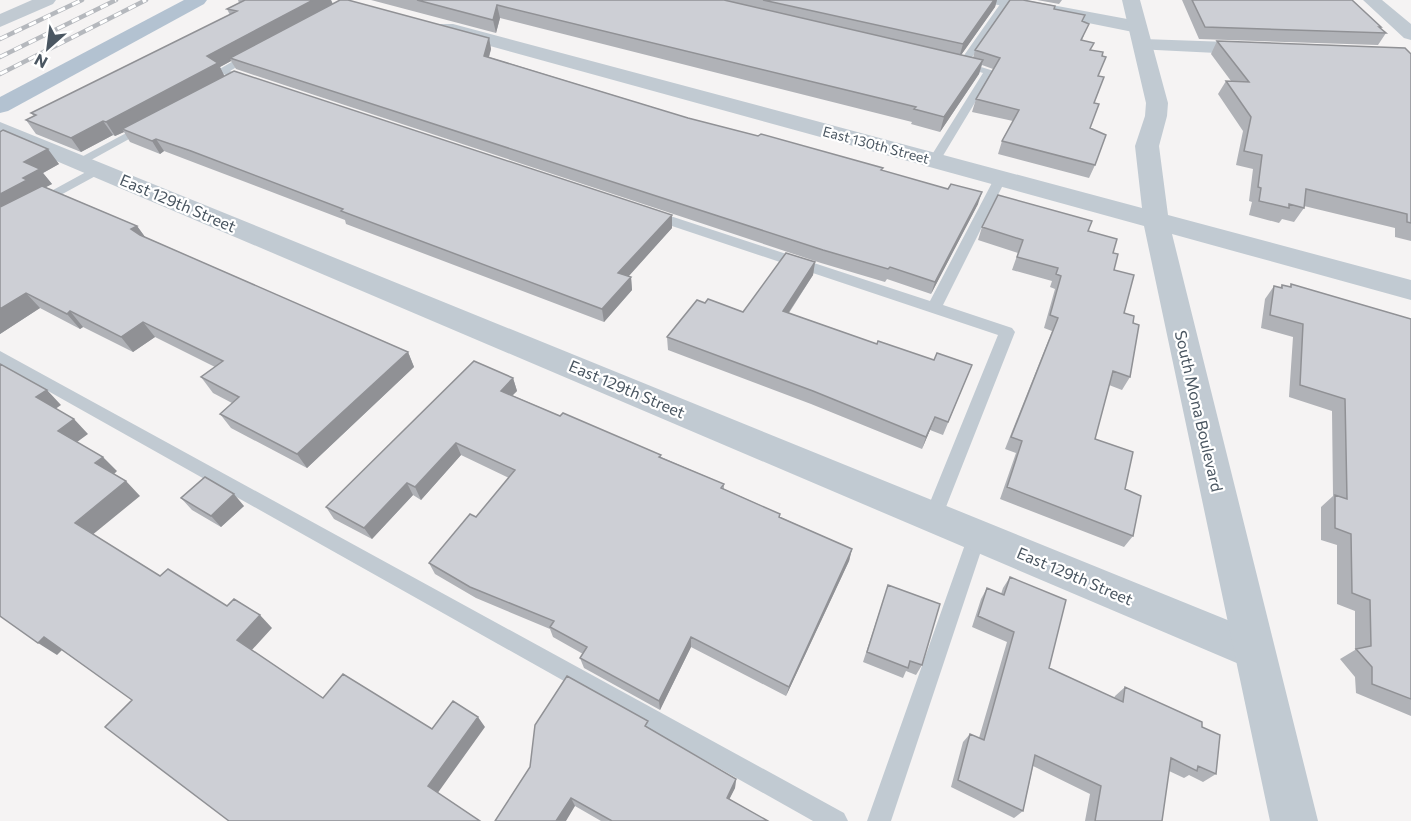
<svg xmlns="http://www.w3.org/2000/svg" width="1411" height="821" font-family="Commissioner,sans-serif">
	<rect width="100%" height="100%" fill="#f5f3f3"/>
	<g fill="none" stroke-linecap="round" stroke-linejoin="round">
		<path fill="#c1cad2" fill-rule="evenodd" d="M 1003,0 L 1011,2 L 968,63 L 994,71 L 938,164 L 930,164 L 928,161 L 983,73 L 954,64 L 960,61 Z
			M 249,52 L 258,54 L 230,71 L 254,79 L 254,83 L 246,83 L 216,71 Z
			M 145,123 L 151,126 L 149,128 L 82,165 L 74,165 L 72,162 Z
			M 97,166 L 103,170 L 101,173 L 0,228 L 0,219 Z
			M 1000,175 L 1006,179 L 943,305 L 1012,328 L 1015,332 L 942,517 L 940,523 L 933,525 L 926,523 L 924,517 L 998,335 L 645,217 L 644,214 L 650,210 L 655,211 L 930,301 L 994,179 Z
			M 0,351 L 844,813 L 848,821 L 813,821 L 0,364 Z
			M 977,528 L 984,530 L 986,536 L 891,821 L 867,821 L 968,536 L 970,530 Z"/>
		<path fill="#c1cad2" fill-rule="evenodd" d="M 989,0 L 1025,0 L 1138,21 L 1145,23 L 1147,27 L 1145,31 L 1138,33 L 998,5 L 992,4 Z
			M 1363,0 L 1382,0 L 1411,24 L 1411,40 L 1404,38 Z
			M 1143,39 L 1257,43 L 1264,45 L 1267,49 L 1264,53 L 1257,55 L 1136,49 L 1133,45 L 1136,41 Z
			M 0,122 L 1267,636 L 1273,650 L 1267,664 L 1253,669 L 1239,664 L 0,137 Z"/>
		<path fill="#c1cad2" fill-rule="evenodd" d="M 32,0 L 56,0 L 53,4 L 0,27 L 0,14 Z
			M 1122,0 L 1140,0 L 1168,103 L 1167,116 L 1159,146 L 1168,215 L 1411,280 L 1411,300 L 1172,234 L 1318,821 L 1270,821 L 1144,226 L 439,32 L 436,28 L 439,24 L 453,24 L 1142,208 L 1135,146 L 1145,116 L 1146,103 Z"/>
		<path fill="#b3c2d1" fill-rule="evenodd" d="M 184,0 L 207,0 L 204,4 L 8,111 L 0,113 L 0,97 Z"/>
		<g stroke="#b5b8bd" stroke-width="4.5">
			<path id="rail" d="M 0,39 L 82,0
				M 0,57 L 116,0
				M 0,74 L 146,0"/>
		</g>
		<use href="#rail" stroke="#fff" stroke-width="3" stroke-dasharray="8" stroke-linecap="butt"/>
	</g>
	<path fill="#b0b2b7" d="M 238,0 L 331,0 L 333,4 L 489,38 L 491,49 L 489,57 L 688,118 L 883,168 L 882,170 L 978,204 L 931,294 L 887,279 L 885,282 L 821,263 L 236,69 L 231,61 L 220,67 L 224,76 L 672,228 L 628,276 L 631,277 L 632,290 L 604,322 L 346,224 L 345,220 L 198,164 L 164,151 L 160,154 L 130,142 L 124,132 L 115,136 L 113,135 L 81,152 L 36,134 L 26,120 L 34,116 L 31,113 L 230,15 L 227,9 L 239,3 Z
		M 371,0 L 997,0 L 995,7 L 961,55 L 973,58 L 975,50 L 1055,6 L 1055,9 L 1083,21 L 1084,35 L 1082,40 L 1091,50 L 1102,56 L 1090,128 L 1095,165 L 1089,178 L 998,154 L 1002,141 L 1013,121 L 972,112 L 976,99 L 993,69 L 982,65 L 979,74 L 940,132 L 911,124 L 912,122 L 500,18 L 496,33 Z
		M 1037,0 L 1062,0 L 1059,4 Z
		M 1182,0 L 1352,0 L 1381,27 L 1380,28 L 1386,33 L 1378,45 L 1199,39 Z
		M 1217,41 L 1411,54 L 1411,241 L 1395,237 L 1395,228 L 1304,206 L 1304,208 L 1294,222 L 1282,219 L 1279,223 L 1249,215 L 1252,202 L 1249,201 L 1253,169 L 1236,165 L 1243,131 L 1218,94 L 1226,81 L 1231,81 L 1211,54 Z
		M 0,132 L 59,164 L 43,173 L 52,184 L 45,187 L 137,226 L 145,237 L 408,352 L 414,367 L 307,468 L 231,428 L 220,414 L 232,403 L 213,393 L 201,377 L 215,367 L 155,337 L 133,352 L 83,327 L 80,329 L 40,308 L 0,334 Z
		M 982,227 L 1088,231 L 1113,253 L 1114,270 L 1124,313 L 1133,323 L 1130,377 L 1122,390 L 1109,385 L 1095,439 L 1125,489 L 1133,536 L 1124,547 L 1000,499 L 1016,453 L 1005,449 L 1052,331 L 1044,328 L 1055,289 L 1050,287 L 1052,281 L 1012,270 L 1018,253 L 978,240 Z
		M 815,262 L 813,275 L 789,313 L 877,344 L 934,360 L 972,365 L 943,435 L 930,430 L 922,449 L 811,404 L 668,350 L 667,337 L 705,303 L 743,312 Z
		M 1291,284 L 1411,319 L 1411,716 L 1356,693 L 1355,677 L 1340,659 L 1355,650 L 1355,611 L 1337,604 L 1337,545 L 1321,540 L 1321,507 L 1333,496 L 1332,411 L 1289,397 L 1293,337 L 1261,328 L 1265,299 L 1274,286 L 1280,288 L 1282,285 L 1290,287 Z
		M 513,378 L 517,391 L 512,395 L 560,416 L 661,455 L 661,457 L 724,484 L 724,489 L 780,514 L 780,517 L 852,549 L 849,561 L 786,696 L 691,647 L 660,710 L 584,668 L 580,658 L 583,654 L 553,637 L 550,629 L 476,598 L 435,574 L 429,563 L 476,517 L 509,478 L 461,455 L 421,500 L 413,495 L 372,539 L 334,519 L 326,507 Z
		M 181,498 L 244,506 L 221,527 L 192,510 Z
		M 1010,577 L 1049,668 L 1114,698 L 1115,696 L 1125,687 L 1202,727 L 1216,774 L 1203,782 L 1189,775 L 1184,778 L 1169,771 L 1162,821 L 1085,821 L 1090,794 L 1033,766 L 1023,811 L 1014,818 L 951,787 L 963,742 L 970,734 L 979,738 L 1007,642 L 972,627 L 981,599 L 987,588 L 1001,594 L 1003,588 Z
		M 888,585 L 922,665 L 916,675 L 906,671 L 903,678 L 863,662 Z
		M 649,728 L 736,779 L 735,788 L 729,799 L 768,821 L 601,821 L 575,806 L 495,821 Z"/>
	<path fill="#909195" d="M 313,0 L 331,0 L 333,5 L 230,58 L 231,61 L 220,67 L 225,77 L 122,129 L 124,132 L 115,136 L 106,122 L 207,56 Z
		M 994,0 L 997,0 L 995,7 L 959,58 L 963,44 Z
		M 497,5 L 500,18 L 496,33 L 493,20 Z
		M 489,38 L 491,49 L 486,67 L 484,56 Z
		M 983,60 L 979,74 L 940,132 L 944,117 Z
		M 103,121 L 113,135 L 81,152 L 71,138 Z
		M 156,139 L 164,151 L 160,154 L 152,141 Z
		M 48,149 L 59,164 L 43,173 L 52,184 L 37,192 L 0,216 L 0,194 L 23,178 L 24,162 Z
		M 982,192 L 978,204 L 931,294 L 935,282 Z
		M 672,215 L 672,228 L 620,286 L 618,273 Z
		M 137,226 L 148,241 L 131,229 Z
		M 815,262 L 813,275 L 781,324 L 783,311 Z
		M 631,277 L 632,290 L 604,322 L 602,309 Z
		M 26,293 L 40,308 L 0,334 L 0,309 Z
		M 70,311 L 83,327 L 80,329 L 67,314 Z
		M 143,322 L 155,337 L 133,352 L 121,337 Z
		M 408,352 L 414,367 L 307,468 L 297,454 Z
		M 513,378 L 517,391 L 505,403 L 501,391 Z
		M 47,390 L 61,405 L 51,412 L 36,397 Z
		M 935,417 L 930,430 L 922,449 L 926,437 Z
		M 74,419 L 88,434 L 73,445 L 58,431 Z
		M 456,443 L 461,455 L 421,500 L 415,487 Z
		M 103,457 L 117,471 L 110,478 L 95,463 Z
		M 126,481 L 140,496 L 91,536 L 75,523 Z
		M 407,483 L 413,495 L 372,539 L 364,528 Z
		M 234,494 L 244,506 L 221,527 L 211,516 Z
		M 852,549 L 849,561 L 786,696 L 789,687 Z
		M 260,615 L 272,628 L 250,652 L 237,640 Z
		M 44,637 L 63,649 L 57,655 L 38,643 Z
		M 691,637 L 691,647 L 660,710 L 659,701 Z
		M 478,717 L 485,727 L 437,794 L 428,786 Z
		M 736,779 L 735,788 L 726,806 L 727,798 Z
		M 571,798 L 575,806 L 566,821 L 556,821 Z"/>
	<path fill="#cdcfd5" stroke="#909195" stroke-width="1.5" d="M 245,0 L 313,0 L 207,56 L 218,63 L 106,122 L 103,121 L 71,138 L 26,120 L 36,115 L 31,113 L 237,11 L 227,9 Z
		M 340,0 L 348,0 L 489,38 L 484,56 L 688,118 L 758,136 L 761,134 L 883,168 L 881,170 L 948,189 L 951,184 L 982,192 L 935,282 L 890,267 L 888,269 L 823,250 L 230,58 Z
		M 417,0 L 724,0 L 983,60 L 944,117 L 914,109 L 916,107 L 497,5 L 493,20 Z
		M 763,0 L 994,0 L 963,44 Z
		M 1010,0 L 1023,0 L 1055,6 L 1054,9 L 1085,15 L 1082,21 L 1089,24 L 1081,40 L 1094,43 L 1090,50 L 1103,52 L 1102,56 L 1106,57 L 1098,76 L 1104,77 L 1094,103 L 1099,104 L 1090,128 L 1106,135 L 1095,165 L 1002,141 L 1019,110 L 976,99 L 1000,58 L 975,50 Z
		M 1192,0 L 1352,0 L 1381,27 L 1379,27 L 1386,33 L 1205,27 Z
		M 1217,41 L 1405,48 L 1411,54 L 1411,223 L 1407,222 L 1407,214 L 1306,189 L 1304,208 L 1289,204 L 1289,208 L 1259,201 L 1261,188 L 1258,187 L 1262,155 L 1244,151 L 1251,117 L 1226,81 L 1249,82 Z
		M 234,71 L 672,215 L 618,273 L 631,277 L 602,309 L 341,211 L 343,209 L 191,151 L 156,139 L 152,141 L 122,129 Z
		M 3,130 L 48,149 L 24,162 L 40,169 L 23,178 L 27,180 L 0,194 L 0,132 Z
		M 42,186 L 137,226 L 131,229 L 140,235 L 408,352 L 297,454 L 220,414 L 239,397 L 201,377 L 223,361 L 143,322 L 121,337 L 70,311 L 67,314 L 26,293 L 0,309 L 0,207 Z
		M 998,195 L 1092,221 L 1088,231 L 1117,239 L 1113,253 L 1118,254 L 1114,270 L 1134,275 L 1124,313 L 1134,316 L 1133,323 L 1139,325 L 1130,377 L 1113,371 L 1095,439 L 1133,452 L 1125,489 L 1141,496 L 1133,536 L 1007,487 L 1022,441 L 1011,437 L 1058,318 L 1050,315 L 1061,276 L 1056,274 L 1058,268 L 1017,257 L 1023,240 L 982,227 Z
		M 786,253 L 815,262 L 783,311 L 877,344 L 878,341 L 934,360 L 937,353 L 972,365 L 948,422 L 935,417 L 926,437 L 813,391 L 667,337 L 697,300 L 705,303 L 708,299 L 743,312 Z
		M 1291,284 L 1411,319 L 1411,699 L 1372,684 L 1372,667 L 1356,649 L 1371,646 L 1370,600 L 1352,593 L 1351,534 L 1335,528 L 1335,495 L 1347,499 L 1345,399 L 1300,385 L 1303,324 L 1270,315 L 1274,286 L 1282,288 L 1282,285 L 1291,287 Z
		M 474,361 L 513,378 L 501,391 L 560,416 L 563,413 L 661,455 L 659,457 L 724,484 L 721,488 L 780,514 L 779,517 L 852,549 L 789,687 L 691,637 L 659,701 L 580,658 L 587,647 L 550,627 L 554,621 L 470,587 L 429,563 L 470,514 L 476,517 L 515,470 L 456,443 L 415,487 L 407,483 L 364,528 L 326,507 Z
		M 0,364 L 47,390 L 36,397 L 74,419 L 58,431 L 103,457 L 95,463 L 126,481 L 75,523 L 160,576 L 168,569 L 227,606 L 234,599 L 260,615 L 237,640 L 323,698 L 343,674 L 432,729 L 453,701 L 478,717 L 428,786 L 480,821 L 229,821 L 105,727 L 132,700 L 44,637 L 38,643 L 0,616 Z
		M 205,477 L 234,494 L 211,516 L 181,498 Z
		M 1010,577 L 1066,600 L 1049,668 L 1123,702 L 1125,687 L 1202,722 L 1202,727 L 1220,735 L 1216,774 L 1198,766 L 1197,771 L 1171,758 L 1162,821 L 1095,821 L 1101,786 L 1035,755 L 1023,811 L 958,780 L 970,734 L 984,740 L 1014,632 L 978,616 L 987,588 L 1004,595 Z
		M 888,585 L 940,604 L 922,665 L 910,661 L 908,668 L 867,652 Z
		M 567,676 L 648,721 L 645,726 L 736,779 L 727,798 L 768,821 L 612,821 L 571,798 L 556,821 L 495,821 L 530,767 L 535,725 Z"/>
	<g text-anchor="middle" stroke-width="4.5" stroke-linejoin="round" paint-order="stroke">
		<g font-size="14" fill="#4a5661" stroke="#fff">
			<text transform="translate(876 145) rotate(15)" y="5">East 130th Street</text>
		</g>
		<g font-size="16" fill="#4a5661" stroke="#fff">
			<text transform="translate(178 203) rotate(23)" y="6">East 129th Street</text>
			<text transform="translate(627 389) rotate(23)" y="6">East 129th Street</text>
			<text transform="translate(1199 411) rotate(77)" y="6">South Mona Boulevard</text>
			<text transform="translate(1075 576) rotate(23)" y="6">East 129th Street</text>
		</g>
	</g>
	<g transform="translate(48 48) rotate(208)" stroke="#ffffff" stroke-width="4.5" paint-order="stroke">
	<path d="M0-4.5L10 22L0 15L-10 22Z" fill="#4a5661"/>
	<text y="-9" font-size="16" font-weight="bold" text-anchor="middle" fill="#4a5661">N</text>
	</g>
</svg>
